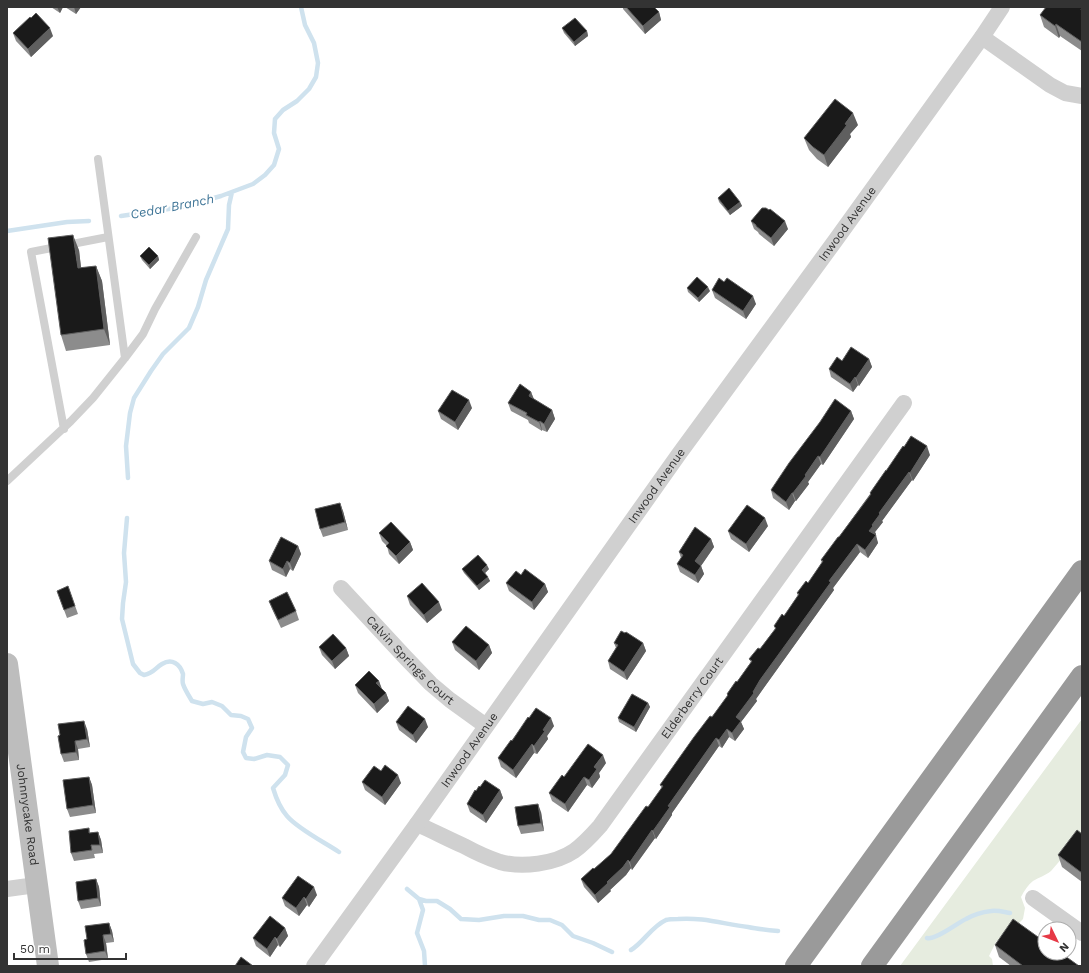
<svg xmlns="http://www.w3.org/2000/svg" width="1089" height="973" font-family="'Work Sans',sans-serif">
	<rect width="100%" height="100%" fill="#fff"/>
	<path fill="#e6ecdf" d="M 1082,719 L 1082,835 L 1051,871 C 1045,876 1039,877 1033,881 C 1028,885 1024,891 1021,897 L 1025,908 L 1023,919 L 1017,925 L 996,942 L 989,956 L 992,959 L 993,966 L 900,966 Z"/>
	<g fill="none" stroke-linecap="round" stroke-linejoin="round">
		<path stroke="#cfe2ee" stroke-width="4.5" d="M 121,216 L 182,207 L 221,196 L 253,184 L 265,175 L 274,165 L 279,149 L 274,133 L 275,119 L 283,110 L 297,101 L 309,89 L 316,77 L 318,63 L 314,43 L 305,25 L 301,7
			M 7,231 L 67,222 L 89,221
			M 128,478 L 126,446 L 130,413 L 134,398 L 151,371 L 163,354 L 189,328 L 198,307 L 206,280 L 228,229 L 229,205 L 232,192
			M 127,518 L 124,553 L 126,582 L 123,603 L 122,619 L 133,664 L 140,673 L 144,675 C 154,673 155,668 162,664 C 172,658 180,664 183,674 C 183,677 182,681 183,684 C 185,690 189,696 192,701 L 203,704 L 212,702 L 222,706 L 231,715 L 241,716 L 248,719 L 252,728 L 246,737 L 243,752 L 246,758 L 254,759 L 267,755 L 280,757 L 288,765 L 285,775 L 273,788 C 276,798 280,808 287,816 C 298,829 324,842 339,852
			M 407,889 L 419,899 L 423,910 L 417,933 L 424,951 L 425,966
			M 419,899 L 426,901 L 437,901 L 450,909 L 461,919 L 479,920 L 504,916 L 523,916 L 539,920 L 550,920 L 562,925 L 573,936 L 593,943 L 612,952
			M 927,938 C 936,940 957,923 966,919 C 973,915 983,912 991,911 C 997,910 1004,912 1010,913
			M 631,950 C 644,942 651,927 666,920 C 669,919 674,919 678,919 C 702,917 724,924 748,927 C 758,929 768,930 778,931"/>
		<path stroke="#d0d0d0" stroke-width="8" d="M 98,159 L 125,358
			M 64,429 L 31,252 L 108,237
			M 7,481 L 71,421 L 93,398 L 125,358 L 143,334 L 155,309 L 196,237"/>
		<g stroke="#d0d0d0" stroke-width="16">
			<path d="M 982,37 L 1050,85 L 1065,93 L 1082,96"/>
			<path id="s1" d="M 341,588 L 405,657 L 431,684 L 450,700 L 486,726"/>
			<path id="s2" d="M 417,824 C 433,831 448,839 464,846 C 475,852 488,858 500,862 C 522,868 555,864 574,851 C 584,844 592,835 600,826 L 904,403"/>
			<path d="M 7,889 L 36,885"/>
			<path d="M 1033,898 L 1082,933"/>
			<path id="s3" d="M 314,966 L 417,824 L 679,454 L 835,241 L 982,37 L 1002,7"/>
		</g>
		<path stroke="#bdbdbd" stroke-width="22" id="s4" d="M 7,664 L 48,966"/>
		<path stroke="#9a9a9a" stroke-width="22" d="M 796,966 L 1082,571
			M 872,966 L 1082,676"/>
	</g>
	<path fill="#8c8c8c" d="M 51,7 L 63,7 L 60,13 Z
		M 65,7 L 81,7 L 76,14 Z
		M 623,7 L 654,7 L 659,12 L 661,20 L 645,34 L 623,9 Z
		M 1082,7 L 1082,51 L 1060,36 L 1059,38 L 1044,27 L 1040,15 Z
		M 562,28 L 587,31 L 588,36 L 575,46 L 564,33 Z
		M 13,33 L 53,36 L 31,57 L 16,41 Z
		M 858,125 L 850,134 L 851,137 L 828,167 L 817,159 L 809,150 L 804,138 Z
		M 718,198 L 740,202 L 742,206 L 730,215 L 719,202 Z
		M 751,221 L 788,229 L 774,246 L 759,234 L 758,232 L 754,229 Z
		M 79,250 L 81,268 L 96,266 L 102,281 L 110,345 L 66,351 L 61,335 Z
		M 140,256 L 158,256 L 159,260 L 150,269 L 142,260 Z
		M 724,282 L 756,304 L 746,319 L 715,298 L 712,290 Z
		M 687,288 L 710,291 L 699,302 L 688,292 Z
		M 869,359 L 872,367 L 859,386 L 858,385 L 853,392 L 831,377 L 829,369 L 842,361 Z
		M 531,392 L 534,399 L 552,410 L 555,419 L 547,432 L 542,430 L 542,431 L 529,423 L 528,420 L 511,411 L 508,403 Z
		M 472,408 L 458,430 L 441,419 L 438,411 Z
		M 851,411 L 854,419 L 823,465 L 821,464 L 808,482 L 809,484 L 796,501 L 795,501 L 789,510 L 773,498 L 771,490 Z
		M 930,455 L 913,481 L 912,480 L 882,521 L 883,522 L 875,532 L 876,534 L 875,535 L 878,543 L 868,558 L 860,552 L 833,588 L 834,590 L 763,689 L 756,699 L 757,701 L 741,722 L 744,729 L 735,741 L 729,737 L 722,748 L 719,746 L 672,813 L 672,815 L 656,839 L 655,838 L 632,870 L 631,868 L 626,875 L 610,890 L 611,891 L 598,903 L 584,887 L 581,879 L 594,869 L 611,854 L 648,807 L 662,788 L 660,785 L 712,717 L 728,696 L 727,694 L 737,682 L 751,662 L 749,659 L 760,649 L 775,629 L 774,626 L 784,616 L 798,596 L 797,593 L 808,583 L 822,563 L 821,560 L 839,537 L 870,494 L 870,493 L 886,471 Z
		M 343,511 L 348,530 L 323,537 L 320,529 Z
		M 768,526 L 749,552 L 731,539 L 728,531 Z
		M 379,533 L 410,542 L 413,550 L 399,564 L 389,554 L 387,546 L 382,541 Z
		M 711,539 L 714,547 L 701,566 L 704,574 L 698,583 L 680,572 L 677,564 L 681,558 L 679,552 Z
		M 298,546 L 301,554 L 293,571 L 290,569 L 286,577 L 272,570 L 269,561 Z
		M 462,569 L 489,569 L 485,573 L 490,581 L 479,590 L 464,573 Z
		M 521,575 L 545,584 L 548,592 L 534,610 L 509,591 L 506,583 Z
		M 68,586 L 78,614 L 67,618 L 57,591 Z
		M 407,596 L 442,610 L 427,623 L 410,605 Z
		M 269,601 L 296,611 L 299,620 L 281,628 L 272,609 Z
		M 452,642 L 489,645 L 492,653 L 479,670 L 455,650 Z
		M 614,643 L 643,643 L 646,651 L 627,680 L 610,669 L 608,661 L 616,648 Z
		M 319,647 L 346,648 L 349,656 L 335,669 L 322,655 Z
		M 379,681 L 381,688 L 386,693 L 389,701 L 377,713 L 358,693 L 355,685 Z
		M 648,703 L 650,707 L 636,732 L 619,722 L 618,718 Z
		M 529,718 L 554,726 L 547,736 L 548,739 L 537,754 L 534,753 L 516,778 L 501,767 L 498,758 Z
		M 396,722 L 428,727 L 416,743 L 399,730 Z
		M 87,729 L 90,747 L 78,749 L 79,760 L 64,762 L 61,754 Z
		M 606,763 L 599,773 L 600,777 L 592,788 L 587,785 L 568,812 L 552,801 L 549,793 L 564,777 Z
		M 381,771 L 401,783 L 385,805 L 365,790 L 362,782 Z
		M 89,777 L 92,785 L 96,813 L 70,817 L 67,809 Z
		M 480,787 L 500,790 L 503,798 L 486,823 L 470,812 L 467,804 L 476,791 Z
		M 541,812 L 544,831 L 521,834 L 518,826 Z
		M 89,828 L 90,833 L 98,832 L 101,840 L 103,853 L 94,854 L 95,858 L 74,861 L 71,853 Z
		M 1082,834 L 1082,882 L 1062,867 L 1058,855 Z
		M 96,879 L 99,887 L 101,906 L 81,909 L 78,901 Z
		M 317,895 L 309,907 L 307,905 L 299,916 L 285,906 L 282,898 Z
		M 109,923 L 112,931 L 114,942 L 106,943 L 108,959 L 89,962 L 86,954 L 87,939 Z
		M 285,928 L 288,936 L 280,947 L 278,945 L 270,957 L 256,946 L 253,938 Z
		M 995,945 L 1079,966 L 1011,966 L 999,957 Z"/>
	<path fill="#5f5f5f" d="M 57,7 L 63,7 L 60,13 Z
		M 74,7 L 81,7 L 76,14 Z
		M 659,12 L 661,20 L 645,34 L 643,26 Z
		M 1056,24 L 1060,36 L 1059,38 L 1055,26 Z
		M 50,28 L 53,36 L 31,57 L 28,49 Z
		M 587,31 L 588,36 L 575,46 L 574,42 Z
		M 853,113 L 858,125 L 850,134 L 851,137 L 828,167 L 824,155 L 845,124 Z
		M 740,202 L 742,206 L 730,215 L 728,211 Z
		M 785,221 L 788,229 L 774,246 L 771,238 Z
		M 73,235 L 79,250 L 83,284 L 78,268 Z
		M 158,256 L 159,260 L 150,269 L 149,265 Z
		M 96,266 L 102,281 L 110,345 L 104,329 Z
		M 708,287 L 710,291 L 699,302 L 698,298 Z
		M 753,296 L 756,304 L 746,319 L 743,311 Z
		M 869,359 L 872,367 L 859,386 L 856,378 Z
		M 855,377 L 858,385 L 853,392 L 850,384 Z
		M 531,392 L 534,400 L 529,396 Z
		M 469,400 L 472,408 L 458,430 L 455,422 Z
		M 552,410 L 555,419 L 547,432 L 544,424 Z
		M 851,411 L 854,419 L 823,465 L 820,457 Z
		M 540,421 L 542,430 L 542,431 L 539,422 Z
		M 927,446 L 930,455 L 913,481 L 910,473 Z
		M 818,456 L 821,464 L 808,482 L 809,484 L 796,501 L 793,493 L 805,475 Z
		M 909,472 L 912,480 L 882,521 L 883,522 L 875,532 L 876,534 L 872,539 L 869,531 L 872,525 L 879,513 Z
		M 792,493 L 795,501 L 789,510 L 786,502 Z
		M 340,503 L 343,511 L 348,530 L 345,522 Z
		M 765,518 L 768,526 L 749,552 L 746,544 Z
		M 876,535 L 878,543 L 868,558 L 865,550 Z
		M 711,539 L 714,547 L 698,570 L 695,561 Z
		M 410,542 L 413,550 L 399,564 L 396,556 Z
		M 857,544 L 860,552 L 833,588 L 834,590 L 763,689 L 756,699 L 757,701 L 741,722 L 744,729 L 735,741 L 732,733 L 736,717 L 760,680 L 829,581 Z
		M 298,546 L 301,554 L 293,571 L 290,563 Z
		M 287,561 L 290,569 L 286,577 L 283,569 Z
		M 487,565 L 489,569 L 484,574 L 482,570 Z
		M 701,566 L 704,574 L 698,583 L 695,575 Z
		M 488,577 L 490,581 L 479,590 L 477,586 Z
		M 545,584 L 548,592 L 534,610 L 532,602 Z
		M 439,602 L 442,610 L 427,623 L 424,615 Z
		M 643,643 L 646,651 L 627,680 L 624,672 Z
		M 489,645 L 492,653 L 479,670 L 476,661 Z
		M 346,648 L 349,656 L 335,669 L 332,661 Z
		M 379,681 L 382,689 L 376,683 Z
		M 386,693 L 389,701 L 377,713 L 374,704 Z
		M 648,703 L 650,707 L 636,732 L 634,727 Z
		M 551,718 L 554,726 L 547,736 L 548,739 L 537,754 L 534,746 L 543,730 Z
		M 425,719 L 428,727 L 416,743 L 413,735 Z
		M 84,721 L 87,729 L 90,747 L 87,739 Z
		M 727,729 L 729,737 L 722,748 L 719,740 Z
		M 716,738 L 719,746 L 672,813 L 672,815 L 656,839 L 653,831 L 668,806 Z
		M 75,741 L 78,749 L 79,760 L 76,752 Z
		M 532,744 L 534,753 L 516,778 L 513,770 Z
		M 603,755 L 606,763 L 599,773 L 600,777 L 592,788 L 589,780 L 594,767 Z
		M 398,775 L 401,783 L 385,805 L 382,797 Z
		M 89,777 L 92,785 L 96,813 L 93,805 Z
		M 584,777 L 587,785 L 568,812 L 565,804 Z
		M 500,790 L 503,798 L 486,823 L 483,815 Z
		M 538,804 L 541,812 L 544,831 L 541,823 Z
		M 652,830 L 655,838 L 632,870 L 630,862 Z
		M 98,832 L 101,840 L 103,853 L 100,845 Z
		M 628,860 L 631,868 L 626,875 L 610,890 L 611,891 L 598,903 L 595,895 Z
		M 96,879 L 99,887 L 101,906 L 98,898 Z
		M 314,887 L 317,895 L 309,907 L 306,899 Z
		M 304,897 L 307,905 L 299,916 L 296,908 Z
		M 109,923 L 112,931 L 114,942 L 111,934 Z
		M 285,928 L 288,936 L 280,947 L 277,939 Z
		M 103,935 L 106,943 L 108,959 L 105,951 Z
		M 275,937 L 278,945 L 270,957 L 267,949 Z"/>
	<path fill="#1a1a1a" stroke="#5f5f5f" d="M 626,7 L 654,7 L 659,12 L 643,26 Z
		M 1046,7 L 1082,7 L 1081,10 L 1082,11 L 1082,42 L 1056,24 L 1055,26 L 1040,15 Z
		M 36,13 L 50,28 L 28,49 L 13,33 L 30,17 L 31,18 Z
		M 575,18 L 587,31 L 574,42 L 562,28 Z
		M 835,99 L 853,113 L 845,124 L 847,125 L 824,155 L 813,147 L 804,138 Z
		M 729,188 L 740,202 L 728,211 L 718,198 Z
		M 762,208 L 766,208 L 769,210 L 770,209 L 785,221 L 771,238 L 756,226 L 756,225 L 751,221 Z
		M 73,235 L 78,268 L 96,266 L 104,329 L 61,335 L 48,238 Z
		M 149,247 L 158,256 L 149,265 L 140,256 Z
		M 697,277 L 708,287 L 698,298 L 687,288 Z
		M 719,278 L 724,282 L 727,278 L 753,296 L 743,311 L 712,290 Z
		M 851,347 L 869,359 L 856,378 L 855,377 L 850,384 L 829,369 L 837,357 L 842,361 Z
		M 520,384 L 531,392 L 529,396 L 552,410 L 544,424 L 540,421 L 539,422 L 526,415 L 527,413 L 508,403 Z
		M 452,390 L 469,400 L 455,422 L 438,411 Z
		M 835,399 L 851,411 L 820,457 L 818,456 L 805,475 L 806,476 L 793,493 L 792,493 L 786,502 L 771,490 L 789,463 L 820,422 Z
		M 911,436 L 927,446 L 910,473 L 909,472 L 879,513 L 880,514 L 872,525 L 873,526 L 869,531 L 876,535 L 865,550 L 857,544 L 829,581 L 831,582 L 760,680 L 753,692 L 754,693 L 736,717 L 741,721 L 732,733 L 727,729 L 719,740 L 716,738 L 668,806 L 670,807 L 653,831 L 652,830 L 630,862 L 628,860 L 623,867 L 607,882 L 608,883 L 595,895 L 581,879 L 593,868 L 594,869 L 611,854 L 646,806 L 648,807 L 663,786 L 660,785 L 694,737 L 710,716 L 712,717 L 728,695 L 727,694 L 736,681 L 737,682 L 752,661 L 749,659 L 758,648 L 760,649 L 776,628 L 774,626 L 782,614 L 784,616 L 799,594 L 797,593 L 806,581 L 808,583 L 823,561 L 821,560 L 838,537 L 839,537 L 871,494 L 870,493 L 886,470 L 886,471 L 903,446 L 904,447 Z
		M 340,503 L 345,522 L 320,529 L 315,509 Z
		M 747,505 L 765,518 L 746,544 L 728,531 Z
		M 391,522 L 410,542 L 396,556 L 386,546 L 389,543 L 379,533 Z
		M 695,527 L 711,539 L 695,561 L 701,566 L 695,575 L 677,564 L 683,555 L 679,552 Z
		M 281,537 L 298,546 L 290,563 L 287,561 L 283,569 L 269,561 Z
		M 478,555 L 487,565 L 482,570 L 488,577 L 477,586 L 462,569 Z
		M 525,569 L 545,584 L 532,602 L 506,583 L 516,571 L 521,575 Z
		M 422,583 L 439,602 L 424,615 L 407,596 Z
		M 68,586 L 75,606 L 64,610 L 57,591 Z
		M 287,592 L 296,611 L 278,620 L 269,601 Z
		M 466,626 L 489,645 L 476,661 L 452,642 Z
		M 621,631 L 625,633 L 626,632 L 643,643 L 624,672 L 608,661 L 618,645 L 614,643 Z
		M 333,634 L 346,648 L 332,661 L 319,647 Z
		M 369,671 L 379,681 L 376,683 L 386,693 L 374,704 L 355,685 Z
		M 632,694 L 648,703 L 634,727 L 618,718 Z
		M 408,706 L 425,719 L 413,735 L 396,722 Z
		M 536,708 L 551,718 L 543,730 L 545,731 L 534,746 L 532,744 L 513,770 L 498,758 L 511,740 L 512,741 L 528,717 L 529,718 Z
		M 84,721 L 87,739 L 75,741 L 76,752 L 61,754 L 58,736 L 60,735 L 58,724 Z
		M 588,744 L 603,755 L 594,767 L 597,769 L 589,780 L 584,777 L 565,804 L 549,793 L 562,775 L 564,777 Z
		M 385,765 L 398,775 L 382,797 L 362,782 L 374,766 L 381,771 Z
		M 89,777 L 93,805 L 67,809 L 63,780 Z
		M 485,780 L 500,790 L 483,815 L 467,804 L 475,790 L 476,791 L 479,786 L 480,787 Z
		M 538,804 L 541,823 L 518,826 L 515,807 Z
		M 89,828 L 89,833 L 98,832 L 100,845 L 91,845 L 92,850 L 71,853 L 69,831 Z
		M 1077,830 L 1082,834 L 1082,873 L 1058,855 Z
		M 298,876 L 314,887 L 306,899 L 304,897 L 296,908 L 282,898 Z
		M 96,879 L 98,898 L 78,901 L 76,882 Z
		M 270,916 L 285,928 L 277,939 L 275,937 L 267,949 L 253,938 Z
		M 1013,919 L 1045,942 L 1045,953 L 1061,953 L 1079,966 L 1023,966 L 995,945 Z
		M 109,923 L 111,934 L 103,935 L 105,951 L 86,954 L 84,940 L 87,939 L 85,926 Z
		M 241,957 L 253,966 L 235,966 Z"/>
	<g text-anchor="middle" stroke-width="4" stroke-linejoin="round" paint-order="stroke">
		<g font-size="12" fill="#333" stroke="#fff">
			<text dy="4" stroke="none"><textPath href="#s3" startOffset="914">Inwood Avenue</textPath></text>
			<text dy="4" stroke="none"><textPath href="#s3" startOffset="590">Inwood Avenue</textPath></text>
			<text dy="4" stroke="none"><textPath href="#s1" startOffset="100">Calvin Springs Court</textPath></text>
			<text dy="4" stroke="none"><textPath href="#s2" startOffset="362">Elderberry Court</textPath></text>
			<text dy="4" stroke="none"><textPath href="#s3" startOffset="266">Inwood Avenue</textPath></text>
			<text dy="4" stroke="none"><textPath href="#s4" startOffset="152">Johnnycake Road</textPath></text>
		</g>
		<g font-size="13" font-style="italic" fill="#3f7597" stroke="#fff">
			<text transform="translate(172 206) rotate(-11)" y="5">Cedar Branch</text>
		</g>
	</g>
	<rect width="1089" height="973" fill="none" stroke="#333333" stroke-width="16"/>
	<g transform="translate(1057 941) rotate(133)"><circle r="19" fill="#ffffff" stroke="#adadad"/>
	<path d="M0-3L7 15L0 10L-7 15Z" fill="#e63946"/>
	<text y="-6" font-size="11" font-weight="bold" text-anchor="middle" fill="#333333">N</text>
	</g>
	<path d="M14 953v6h112v-6" fill="none" stroke="#333333" stroke-width="2"/>
	<text x="20" y="953" font-size="12" fill="#333333" stroke="#ffffff" stroke-width="3" paint-order="stroke">50 m</text>
</svg>
